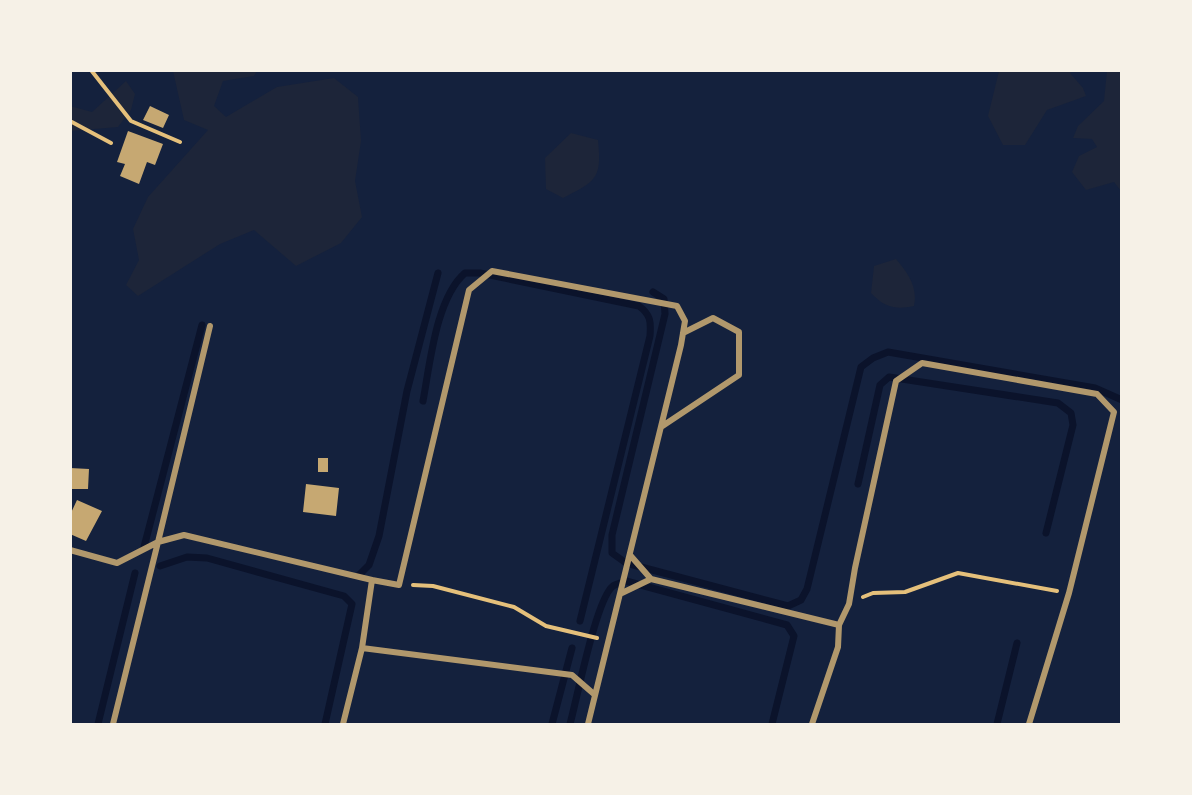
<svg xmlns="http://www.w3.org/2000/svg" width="1192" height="795" font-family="'IBM Plex Serif',serif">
	<rect width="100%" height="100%" fill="#14213d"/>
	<path fill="#1d2539" d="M 173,71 L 257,71 L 254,76 L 223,81 L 214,106 L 226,117 L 277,87 L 334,78 L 358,97 L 361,141 L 355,181 L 362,217 L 341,243 L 296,266 L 254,230 L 220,244 L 138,296 L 126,285 L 139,260 L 133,229 L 148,197 L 208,130 L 184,120 Z
		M 999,71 L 1072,71 L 1070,73 L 1083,88 L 1086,96 L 1047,110 L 1025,145 L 1003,145 L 988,116 Z
		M 1107,71 L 1121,71 L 1121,191 L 1114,182 L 1086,190 L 1072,172 L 1079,156 L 1097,147 L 1092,139 L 1073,138 L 1078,126 L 1104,101 Z
		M 126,81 L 135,94 L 131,110 L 118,127 L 71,131 L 70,106 L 92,112 Z
		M 571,133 L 598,140 C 602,179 596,181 563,198 L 546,189 L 545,158 Z
		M 896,259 C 908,273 918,287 914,306 C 895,310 884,307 871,293 L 874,266 Z"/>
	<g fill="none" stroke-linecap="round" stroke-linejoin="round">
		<path stroke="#0b132b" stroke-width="7" d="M 653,292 L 664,299 L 665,314 L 612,535 L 612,553 L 626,563 L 788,606 L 801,600 L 807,589 L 861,367 L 873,358 L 888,352 L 1095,388 L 1122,400
			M 423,401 C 430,364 436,298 465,273 L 480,273 L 639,306 C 651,315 651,322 650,336 L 580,621
			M 858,484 L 880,385 L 889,377 L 1058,403 L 1071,413 L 1073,425 L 1046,533
			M 144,547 L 202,325
			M 160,566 L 187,557 L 207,558 L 344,596 L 352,604 L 325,724
			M 359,575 L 369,565 L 379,536 L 407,391 L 438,273
			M 98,724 L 135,573
			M 552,724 L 572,648
			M 570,724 C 577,699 596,599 613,586 C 616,584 623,582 626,581 L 787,625 L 794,636 L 772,724
			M 997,724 L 1017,643"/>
	</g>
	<path fill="#c6a872" d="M 150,106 L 169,115 L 163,128 L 143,120 Z
		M 128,131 L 163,144 L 155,165 L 147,162 L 139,184 L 120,176 L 125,164 L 117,162 Z
		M 318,458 L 328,458 L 328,472 L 318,472 Z
		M 70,468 L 89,469 L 88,489 L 70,489 Z
		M 306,484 L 339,488 L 336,516 L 303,512 Z
		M 77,500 L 102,511 L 86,541 L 70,534 L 70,515 Z"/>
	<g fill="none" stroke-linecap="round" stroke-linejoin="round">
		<path stroke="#e5c07b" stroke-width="4" d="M 91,70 L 131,121 L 180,142
			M 70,121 L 111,143
			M 413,585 L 433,586 L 514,607 L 546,626 L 597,638
			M 863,597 L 873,593 L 905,592 L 958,573 L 1057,591"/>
		<path stroke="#b1986c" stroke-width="6" d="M 661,427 L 739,375 L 739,332 L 713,318 L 683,333
			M 70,550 L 117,563 L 158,542 L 210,326
			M 630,555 L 651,579
			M 372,580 L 399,585 L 469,290 L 492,271 L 677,306 L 685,321 L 681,345 L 588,724
			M 622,593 L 651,579 L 839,625 L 838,647 L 812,724
			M 839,625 L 849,604 L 855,568 L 896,381 L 922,363 L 1097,394 L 1114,412 L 1069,593 L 1029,724
			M 362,648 L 572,675 L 595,695
			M 113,724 L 158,542 L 184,535 L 372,580 L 362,648 L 343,724"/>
	</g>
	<rect width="1192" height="795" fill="none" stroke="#f6f1e7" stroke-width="144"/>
</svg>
